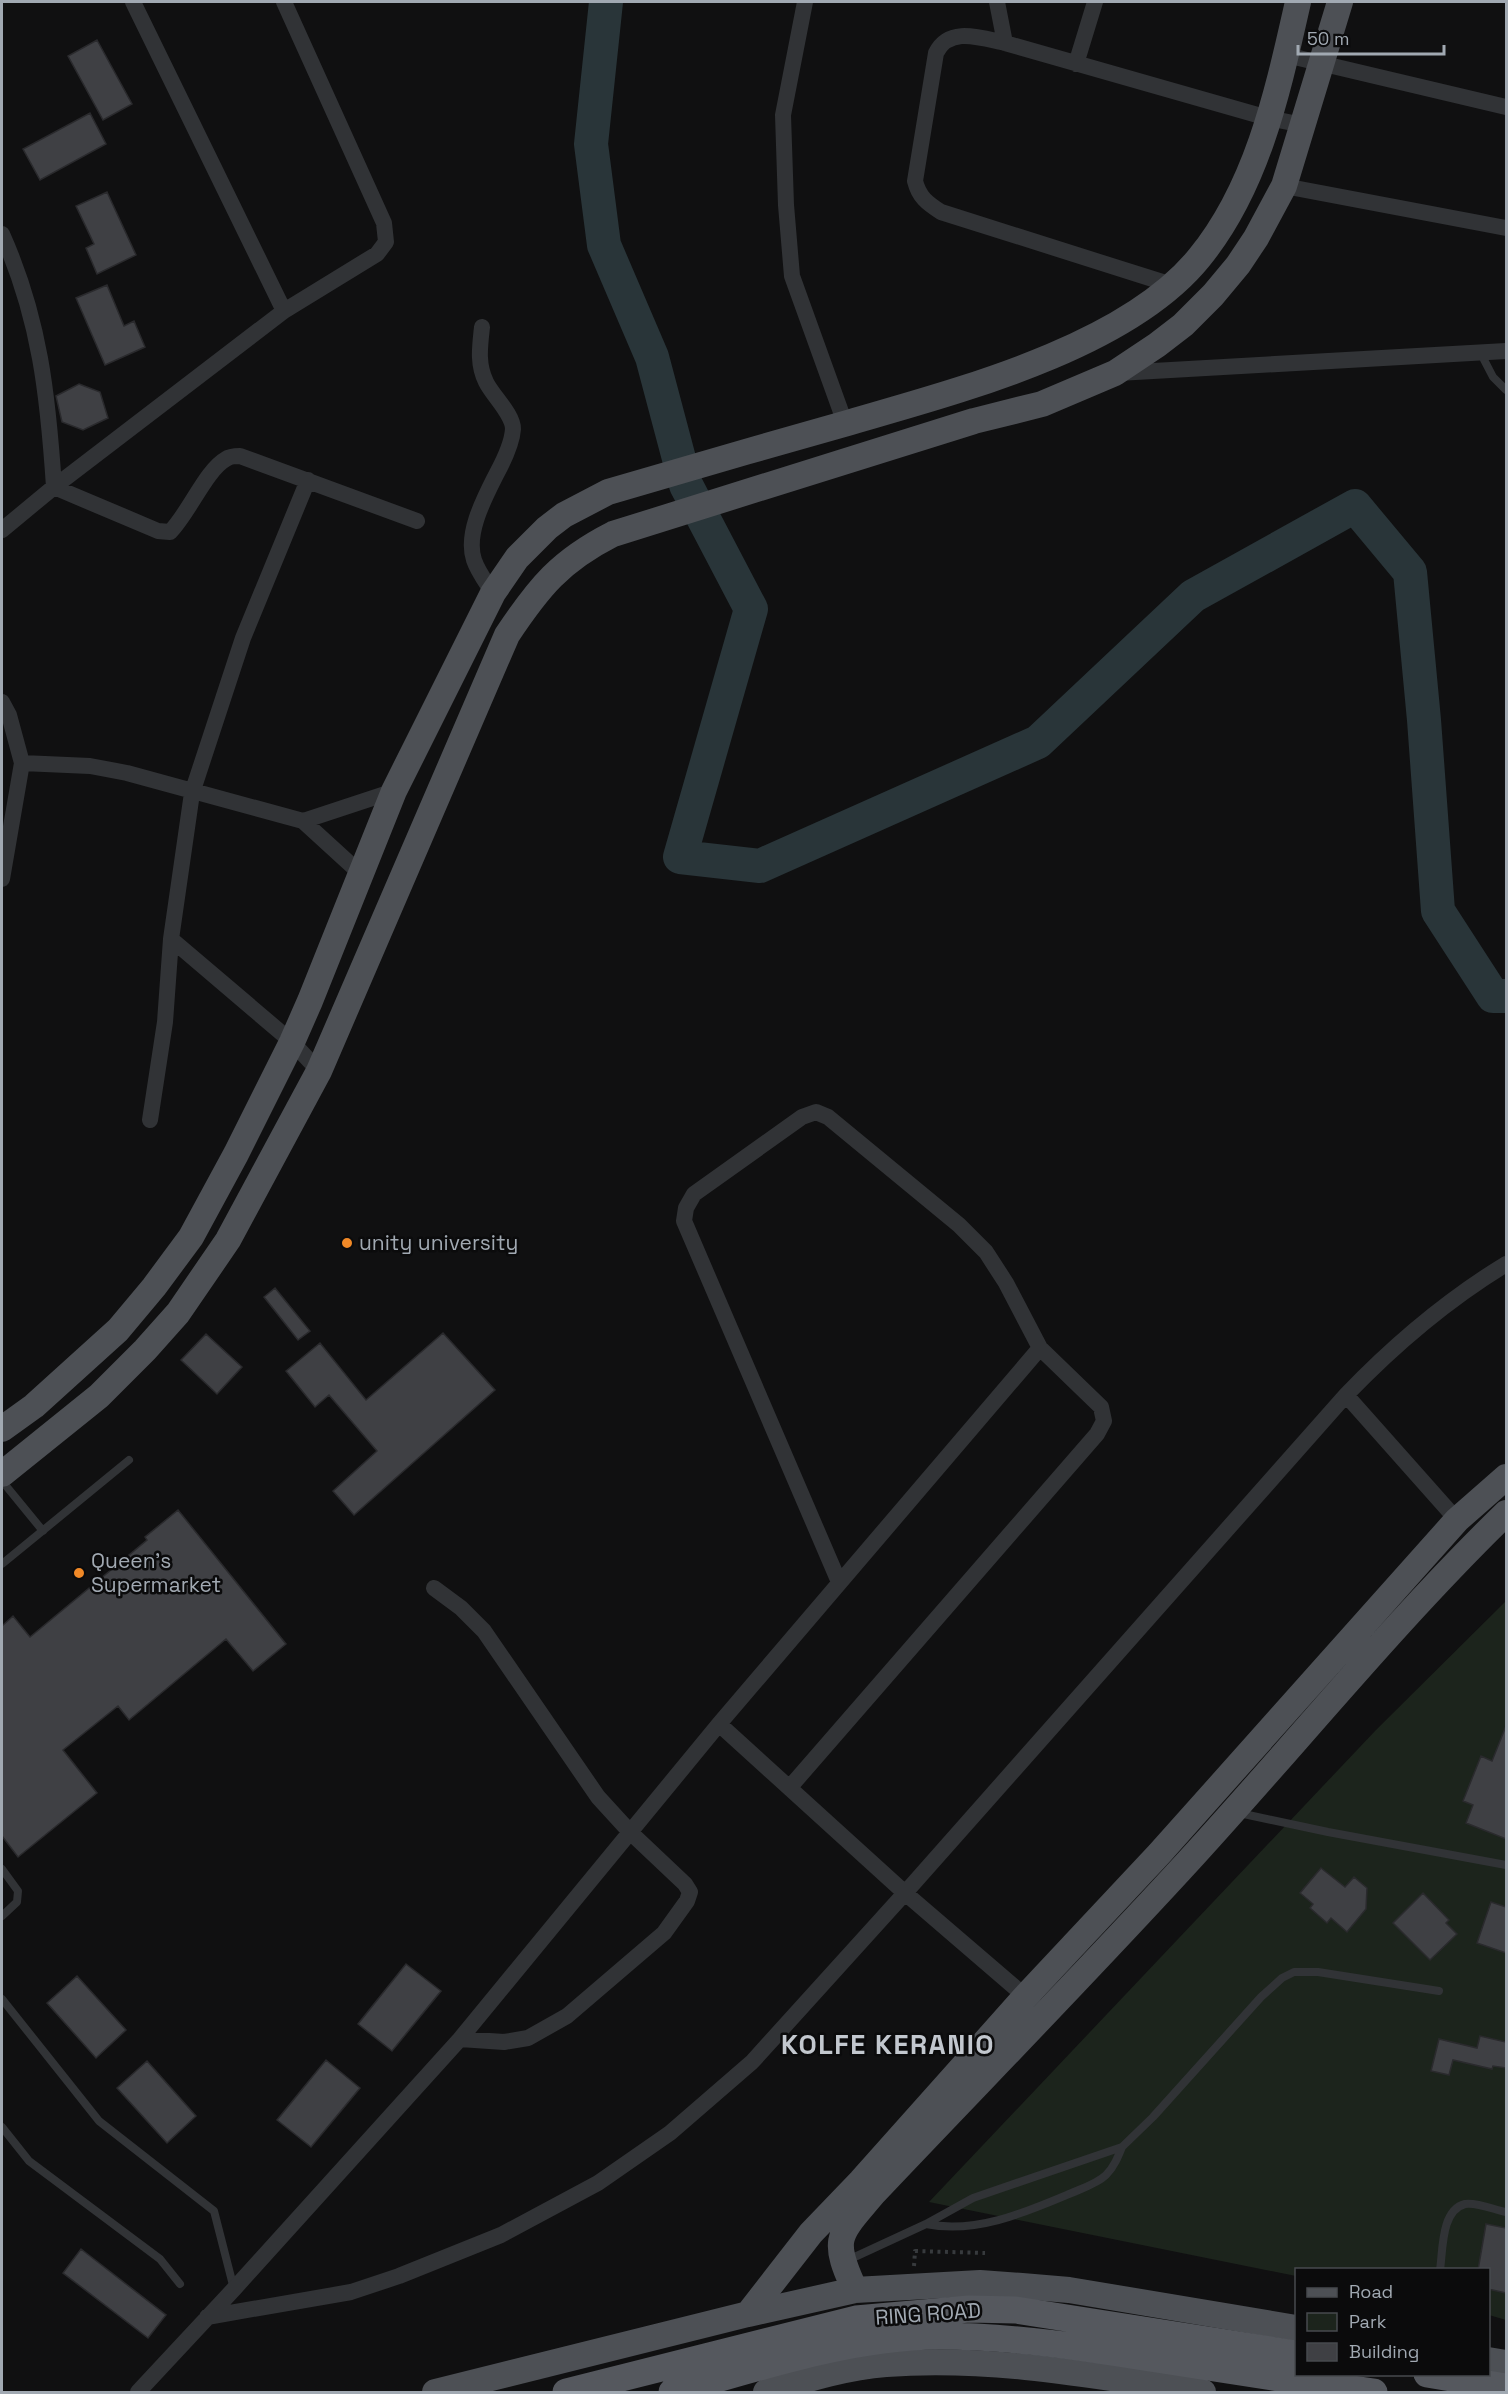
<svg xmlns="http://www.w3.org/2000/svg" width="1508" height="2394" font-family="'Space Grotesk',sans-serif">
	<rect width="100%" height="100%" fill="#101011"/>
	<path fill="#1c241c" d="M 1506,1601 L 1506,2320 L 1489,2315 L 1488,2270 L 1296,2270 L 1296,2276 L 929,2202 L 1376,1730 Z"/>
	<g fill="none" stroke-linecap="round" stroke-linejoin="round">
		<path stroke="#293539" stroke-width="34" d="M 606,2 L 591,144 L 604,245 L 652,357 L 686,485 L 751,609 L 680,857 L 760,866 L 1038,742 L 1193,596 L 1355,506 L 1410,572 L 1424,720 L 1438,911 L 1493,996 L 1506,996"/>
	</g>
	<path fill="#3f4044" stroke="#2a2a2d" stroke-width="1.5" d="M 97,40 L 132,104 L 103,120 L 68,56 Z
		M 90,113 L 106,144 L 40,180 L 23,149 Z
		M 107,192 L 136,255 L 97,274 L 86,248 L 94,244 L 76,206 Z
		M 107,285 L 124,326 L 134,321 L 145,347 L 105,365 L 76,298 Z
		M 79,384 L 100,392 L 108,418 L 83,430 L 62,422 L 56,396 Z
		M 275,1288 L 310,1331 L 298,1340 L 264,1297 Z
		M 443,1333 L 495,1390 L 354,1515 L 333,1491 L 377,1451 L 329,1395 L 315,1407 L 286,1371 L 320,1343 L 366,1400 Z
		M 206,1334 L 242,1367 L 217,1394 L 181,1360 Z
		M 178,1510 L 286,1644 L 253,1671 L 226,1639 L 129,1720 L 118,1706 L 63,1750 L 97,1793 L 18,1857 L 2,1836 L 2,1626 L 13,1616 L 30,1637 L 147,1540 L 145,1537 Z
		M 1506,1726 L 1506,1839 L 1466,1823 L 1473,1805 L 1463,1801 L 1481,1756 L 1492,1761 Z
		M 1321,1868 L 1345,1887 L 1354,1877 L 1367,1888 L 1366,1909 L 1347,1932 L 1331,1918 L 1327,1923 L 1310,1908 L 1313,1904 L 1300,1893 Z
		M 1423,1893 L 1449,1920 L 1446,1923 L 1457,1934 L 1430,1960 L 1393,1923 Z
		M 1491,1902 L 1506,1907 L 1506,1953 L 1477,1943 Z
		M 406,1964 L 441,1991 L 392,2051 L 358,2024 Z
		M 77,1976 L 126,2030 L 96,2058 L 47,2003 Z
		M 1480,2036 L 1506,2042 L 1506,2068 L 1493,2066 L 1492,2069 L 1453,2060 L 1449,2075 L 1431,2071 L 1439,2039 L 1477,2048 Z
		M 326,2060 L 360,2088 L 311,2147 L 277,2120 Z
		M 147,2061 L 196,2116 L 167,2143 L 117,2088 Z
		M 1486,2224 L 1506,2228 L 1506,2293 L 1488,2289 L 1488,2270 L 1478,2270 Z
		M 81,2249 L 166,2315 L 148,2338 L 63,2273 Z"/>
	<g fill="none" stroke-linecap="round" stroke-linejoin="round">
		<path stroke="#373a3d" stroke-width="4" stroke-dasharray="3 4.5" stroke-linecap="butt" d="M 914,2266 L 915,2251 L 985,2253"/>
		<path stroke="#313336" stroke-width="8" d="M 1480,352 L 1493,377 L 1506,390
			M 2,1481 L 43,1531
			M 2,1564 L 129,1460
			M 1239,1813 L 1328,1832 L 1506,1865
			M 2,1869 L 18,1891 L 17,1902 L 2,1916
			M 2,1999 L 99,2121 L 214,2211 L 234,2289
			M 2,2127 L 29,2161 L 160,2259 L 180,2284
			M 926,2224 C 975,2234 1024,2213 1069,2194 C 1080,2189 1097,2184 1106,2175 C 1114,2167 1118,2157 1122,2147
			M 846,2261 L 926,2224 L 973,2198 L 1122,2147 L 1153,2117 L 1261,1997 L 1282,1978 L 1294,1972 L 1318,1972 L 1439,1991
			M 1440,2270 C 1443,2250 1441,2210 1465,2204 C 1477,2202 1495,2210 1506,2212"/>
		<path stroke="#313336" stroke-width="16" d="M 133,2 L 284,311
			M 805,2 L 783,115 L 786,205 L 792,276 L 845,423
			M 997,2 L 1005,43
			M 1286,55 L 1506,107
			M 1076,64 L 1095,2
			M 1284,186 L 1506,228
			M 2,234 C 40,319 48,396 54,487 L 158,531 L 170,532 C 189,513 206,470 226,459 C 230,456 236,456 240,456 L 417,521
			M 1175,286 L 941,212 C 927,203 919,197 915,181 L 936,53 C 949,26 981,38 1005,43 L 1268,118 L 1303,125
			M 482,327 C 480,346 477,364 486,382 C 492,395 513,414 513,429 C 512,444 504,460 497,473 C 485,497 465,533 474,560 C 478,572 486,582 493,593
			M 1118,373 L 1506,351
			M 2,530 L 54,487 L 284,311 L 377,254 L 386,242 L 384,223 L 284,2
			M 2,702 L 9,715 L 22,763 L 90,766 L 127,773 L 303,821 L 361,874
			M 303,821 L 394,791
			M 2,879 L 22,763
			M 171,939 L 292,1042 L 319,1071
			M 150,1120 L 165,1022 L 171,939 L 192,793 L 243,638 L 308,480
			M 1346,1395 L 1457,1520
			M 434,1588 L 461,1608 L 484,1631 L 598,1797 L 630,1832 L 685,1884 L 690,1892 L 687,1901 L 664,1933 L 567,2016 L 528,2038 L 504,2042 L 460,2039
			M 719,1724 L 905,1893 L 1033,2003
			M 790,1787 L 1097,1434 L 1104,1421 L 1101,1407 L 1040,1348 L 1006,1283 L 986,1252 L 959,1225 L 828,1117 L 816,1112 L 802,1117 L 694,1194 L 686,1208 L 684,1221 L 839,1582
			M 207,2317 L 351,2292 L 399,2276 L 501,2235 L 598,2183 L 670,2133 L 752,2062 L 905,1893 L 1346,1395 C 1394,1345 1447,1300 1506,1264
			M 138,2392 L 234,2289 L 460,2039 L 719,1724 L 1040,1348"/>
		<path stroke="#4d5055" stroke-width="26" d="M 2,1429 L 34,1406 L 118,1330 L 154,1287 L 191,1237 L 236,1154 L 292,1042 L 310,1001 L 394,791 L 493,593 L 517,558 L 547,528 L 564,515 L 608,492 C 687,469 765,446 844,424 C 953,392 1125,349 1199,258 C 1258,186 1278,90 1298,2
			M 2,1474 L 99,1396 L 145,1350 L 178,1313 L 228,1240 L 319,1071 L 507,635 C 539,587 560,561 613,534 L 974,421 L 1042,404 L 1115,373 L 1157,345 L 1183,325 L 1213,295 L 1238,265 L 1256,238 L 1284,186 L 1340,2
			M 855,2290 C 830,2237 839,2235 874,2193 C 981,2080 1090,1969 1195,1854 C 1299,1740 1396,1620 1506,1513
			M 748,2314 L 811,2233 L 861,2181 L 1025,1997 L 1159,1854 L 1457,1520 L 1506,1477
			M 1488,2360 L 1506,2363
			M 435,2392 L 748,2314 L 855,2290 L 980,2283 L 1022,2286 L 1069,2290 L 1296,2328
			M 766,2392 C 805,2380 845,2367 886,2364 C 992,2356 1098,2376 1203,2392"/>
		<path stroke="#55585e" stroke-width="27" d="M 1427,2374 L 1506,2387
			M 566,2392 L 856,2319 L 969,2309 L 1016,2310 L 1296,2354
			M 672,2392 C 758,2368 848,2337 938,2336 C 1013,2336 1089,2348 1163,2360 C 1233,2371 1303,2382 1374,2392"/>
	</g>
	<g fill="#f18927" stroke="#0b0b0c" stroke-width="2">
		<circle cx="347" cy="1243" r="6"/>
		<circle cx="79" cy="1573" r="6"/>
	</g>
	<g text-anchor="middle" stroke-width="5" stroke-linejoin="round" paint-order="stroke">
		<g font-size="21" fill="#a1a9b2" stroke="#0b0b0c" text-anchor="start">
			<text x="359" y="1250">unity university</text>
			<text x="91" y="1568">Queen's<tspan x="91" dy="24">Supermarket</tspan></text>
		</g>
		<g font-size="21" fill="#a1a9b2" stroke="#0b0b0c">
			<text transform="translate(928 2314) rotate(-4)" y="7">RING ROAD</text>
		</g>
		<g font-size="27" font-weight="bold" letter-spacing="1.5" fill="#c2c7ce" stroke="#0b0b0c">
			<text x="888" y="2054">KOLFE KERANIO</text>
		</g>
	</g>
	<rect width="1508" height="2394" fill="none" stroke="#a1a9b2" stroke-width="6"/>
	<rect x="1295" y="2268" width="195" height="108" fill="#0b0b0c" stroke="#474a4e" stroke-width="1.5"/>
	<rect x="1307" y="2288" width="30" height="9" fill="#4d5055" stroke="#474a4e" stroke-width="1.5"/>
	<text x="1349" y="2298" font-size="18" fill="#a1a9b2">Road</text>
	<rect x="1307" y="2313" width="30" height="18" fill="#1c241c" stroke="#474a4e" stroke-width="1.5"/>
	<text x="1349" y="2328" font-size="18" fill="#a1a9b2">Park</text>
	<rect x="1307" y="2343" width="30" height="18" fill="#3f4044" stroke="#474a4e" stroke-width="1.5"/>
	<text x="1349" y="2358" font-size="18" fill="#a1a9b2">Building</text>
	<path d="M1298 45v9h146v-9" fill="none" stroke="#a1a9b2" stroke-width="3"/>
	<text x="1307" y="45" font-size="18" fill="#a1a9b2" stroke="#0b0b0c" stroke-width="4.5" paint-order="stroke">50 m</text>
</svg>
